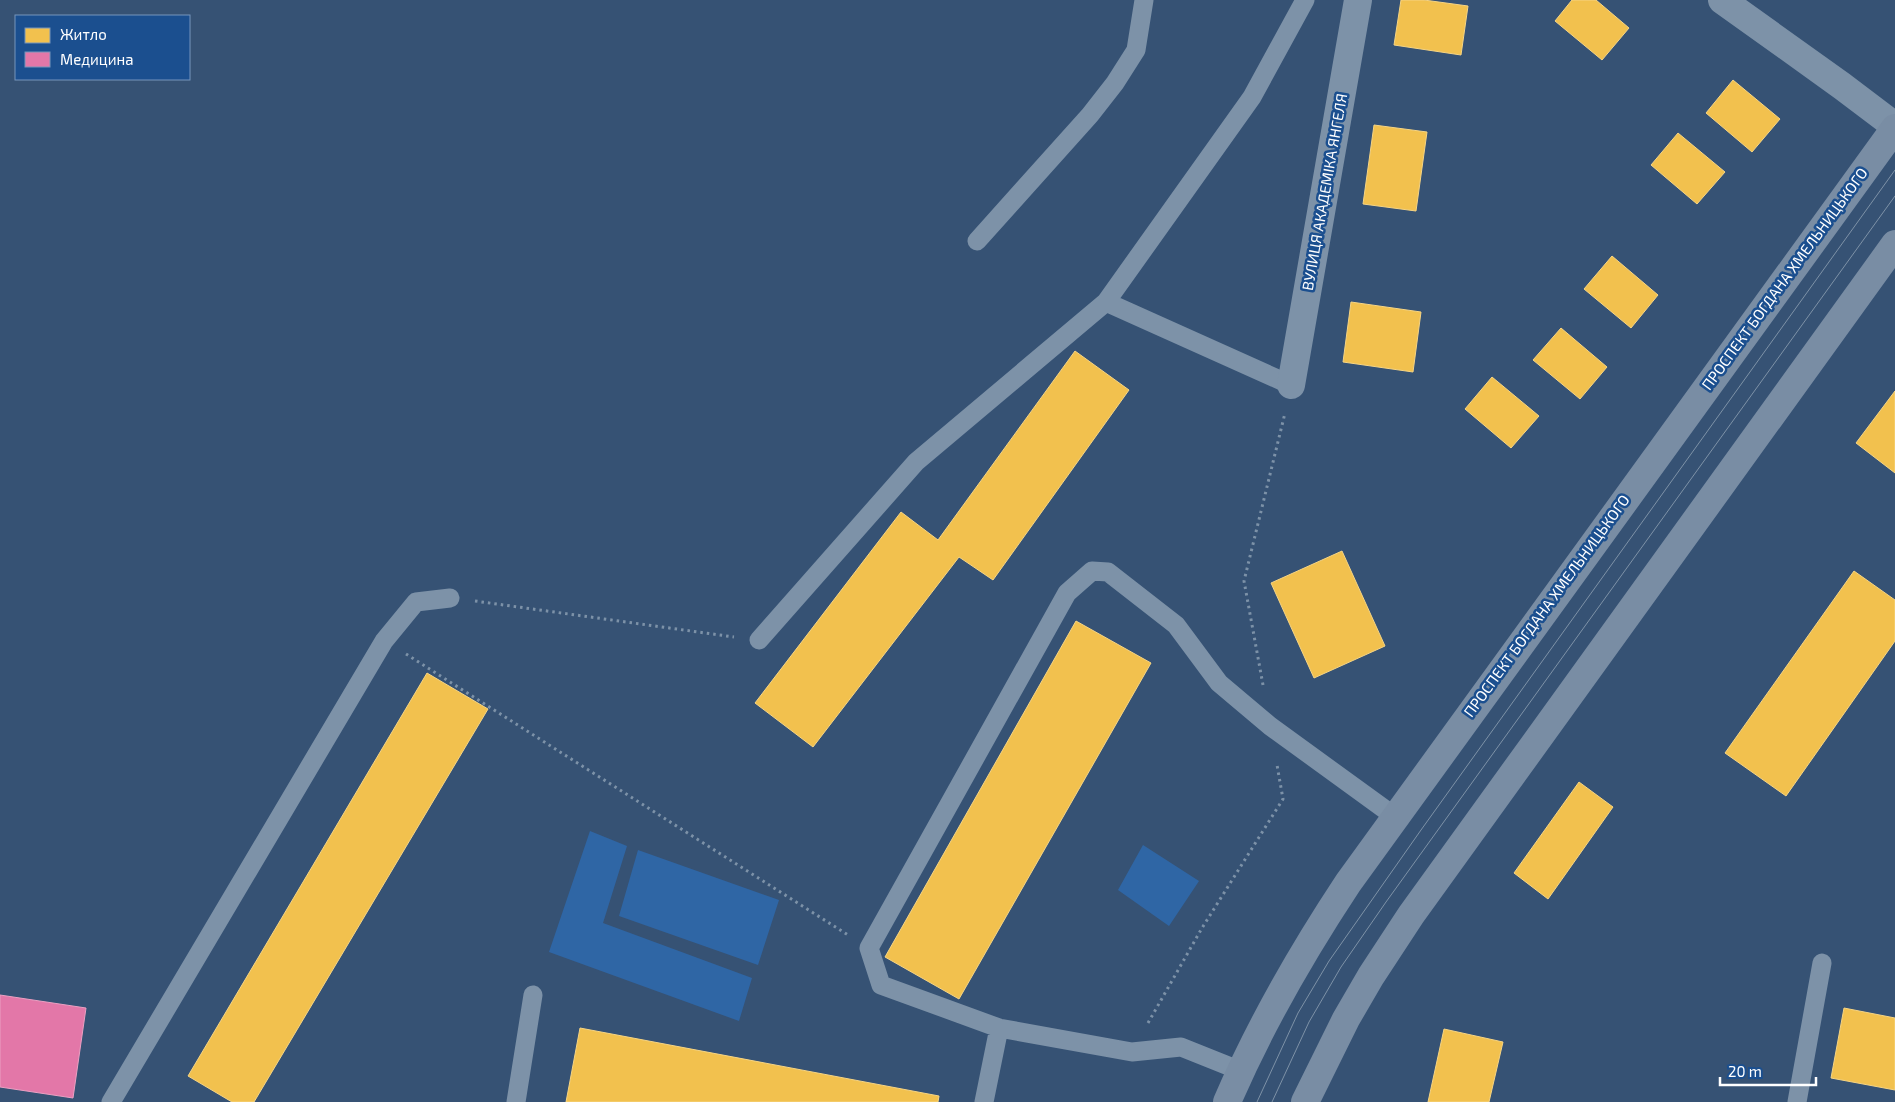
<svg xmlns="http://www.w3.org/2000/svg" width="1895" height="1102" font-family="'Exo 2',sans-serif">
	<rect width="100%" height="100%" fill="#365274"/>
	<path fill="#2f66a5" d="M 590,831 L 627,846 L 603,923 L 752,978 L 739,1021 L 549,952 Z
		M 1143,845 L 1199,881 L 1169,926 L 1118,890 Z
		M 638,850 L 779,900 L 758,965 L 619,916 Z"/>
	<path fill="#f2c14e" stroke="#f6d483" d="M 1401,0 L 1424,0 L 1468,6 L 1461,55 L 1394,45 Z
		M 1572,0 L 1596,0 L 1629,28 L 1602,60 L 1555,21 Z
		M 1733,80 L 1780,119 L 1752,152 L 1706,113 Z
		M 1374,125 L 1427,132 L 1416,211 L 1363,204 Z
		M 1678,133 L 1725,172 L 1697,204 L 1651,165 Z
		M 1612,256 L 1658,295 L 1631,328 L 1584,289 Z
		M 1351,302 L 1421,312 L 1413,372 L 1343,362 Z
		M 1561,328 L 1607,367 L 1580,399 L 1533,360 Z
		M 1075,351 L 1129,390 L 993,580 L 959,557 L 813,747 L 755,703 L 901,512 L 938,540 Z
		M 1492,377 L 1539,416 L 1511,448 L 1465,409 Z
		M 1895,391 L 1895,473 L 1856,443 Z
		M 1342,551 L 1385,646 L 1314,678 L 1271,583 Z
		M 1854,571 L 1895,600 L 1895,641 L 1786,796 L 1725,753 Z
		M 1076,621 L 1151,663 L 959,999 L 885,957 Z
		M 427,673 L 488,709 L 254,1102 L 232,1102 L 188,1076 Z
		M 1579,782 L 1613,807 L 1548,899 L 1514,873 Z
		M 1844,1008 L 1895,1018 L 1895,1090 L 1831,1078 Z
		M 580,1028 L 939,1096 L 938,1102 L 566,1102 Z
		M 1444,1029 L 1503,1042 L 1489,1102 L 1428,1102 Z"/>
	<path fill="#e377a8" stroke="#eba0c2" d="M 0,995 L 86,1008 L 73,1098 L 0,1087 Z"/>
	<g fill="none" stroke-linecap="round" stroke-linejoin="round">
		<path stroke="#7d92a8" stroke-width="3" stroke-dasharray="2.5 4" stroke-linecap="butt" d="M 475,601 L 734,637
			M 406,654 L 848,935
			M 1263,685 L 1244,581 L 1285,413
			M 1148,1023 L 1202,928 L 1283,799 L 1277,765"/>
		<path stroke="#7d92a8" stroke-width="19" d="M 977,241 L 1090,115 L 1115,83 L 1136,50 L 1144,0
			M 1291,385 L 1106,302 L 1252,97 L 1305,0
			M 759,640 L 916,462 L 1106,302
			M 1241,1071 L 1181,1047 L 1132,1052 L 999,1028 L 881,985 L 869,948 L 1067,593 L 1092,571 L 1108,572 L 1176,625 L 1219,683 L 1270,726 L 1394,816
			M 111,1102 L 384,641 L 416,602 L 450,598
			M 516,1102 L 533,995
			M 984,1102 L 999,1028
			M 1797,1102 L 1822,963"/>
		<path stroke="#7d92a8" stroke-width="28" d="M 1722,0 L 1842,86 L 1895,126
			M 1291,385 L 1358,0"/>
		<path stroke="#798da4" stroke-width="28" d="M 1227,1102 C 1261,1023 1301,954 1348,883 L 1895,128
			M 1305,1102 L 1346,1019 L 1371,976 L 1411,915 L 1895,244"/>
		<path stroke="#7e92a7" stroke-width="1" d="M 1257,1102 L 1298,1013 L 1329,961 L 1421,830 L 1895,170
			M 1272,1102 L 1309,1022 L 1341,967 L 1386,902 L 1895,196"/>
	</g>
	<g text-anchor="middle" stroke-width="5" stroke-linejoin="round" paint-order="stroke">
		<g font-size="15" fill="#fff" stroke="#1b4f8f">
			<text transform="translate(1325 192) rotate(-80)" y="5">ВУЛИЦЯ АКАДЕМІКА ЯНГЕЛЯ</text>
			<text transform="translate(1785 279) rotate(-54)" y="5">ПРОСПЕКТ БОГДАНА ХМЕЛЬНИЦЬКОГО</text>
			<text transform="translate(1547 606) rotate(-54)" y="5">ПРОСПЕКТ БОГДАНА ХМЕЛЬНИЦЬКОГО</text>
		</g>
	</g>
	<rect x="15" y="15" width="175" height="65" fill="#1b4f8f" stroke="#7695bc"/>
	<rect x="25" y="28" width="25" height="15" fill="#f2c14e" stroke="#7695bc"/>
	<text x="60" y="40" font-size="15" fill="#ffffff">Житло</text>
	<rect x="25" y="52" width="25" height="15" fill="#e377a8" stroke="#7695bc"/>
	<text x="60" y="65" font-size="15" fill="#ffffff">Медицина</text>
	<path d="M1720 1077v8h96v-8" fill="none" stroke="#ffffff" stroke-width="2.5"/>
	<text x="1728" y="1077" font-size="15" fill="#ffffff" stroke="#1b4f8f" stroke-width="4" paint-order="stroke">20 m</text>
</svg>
